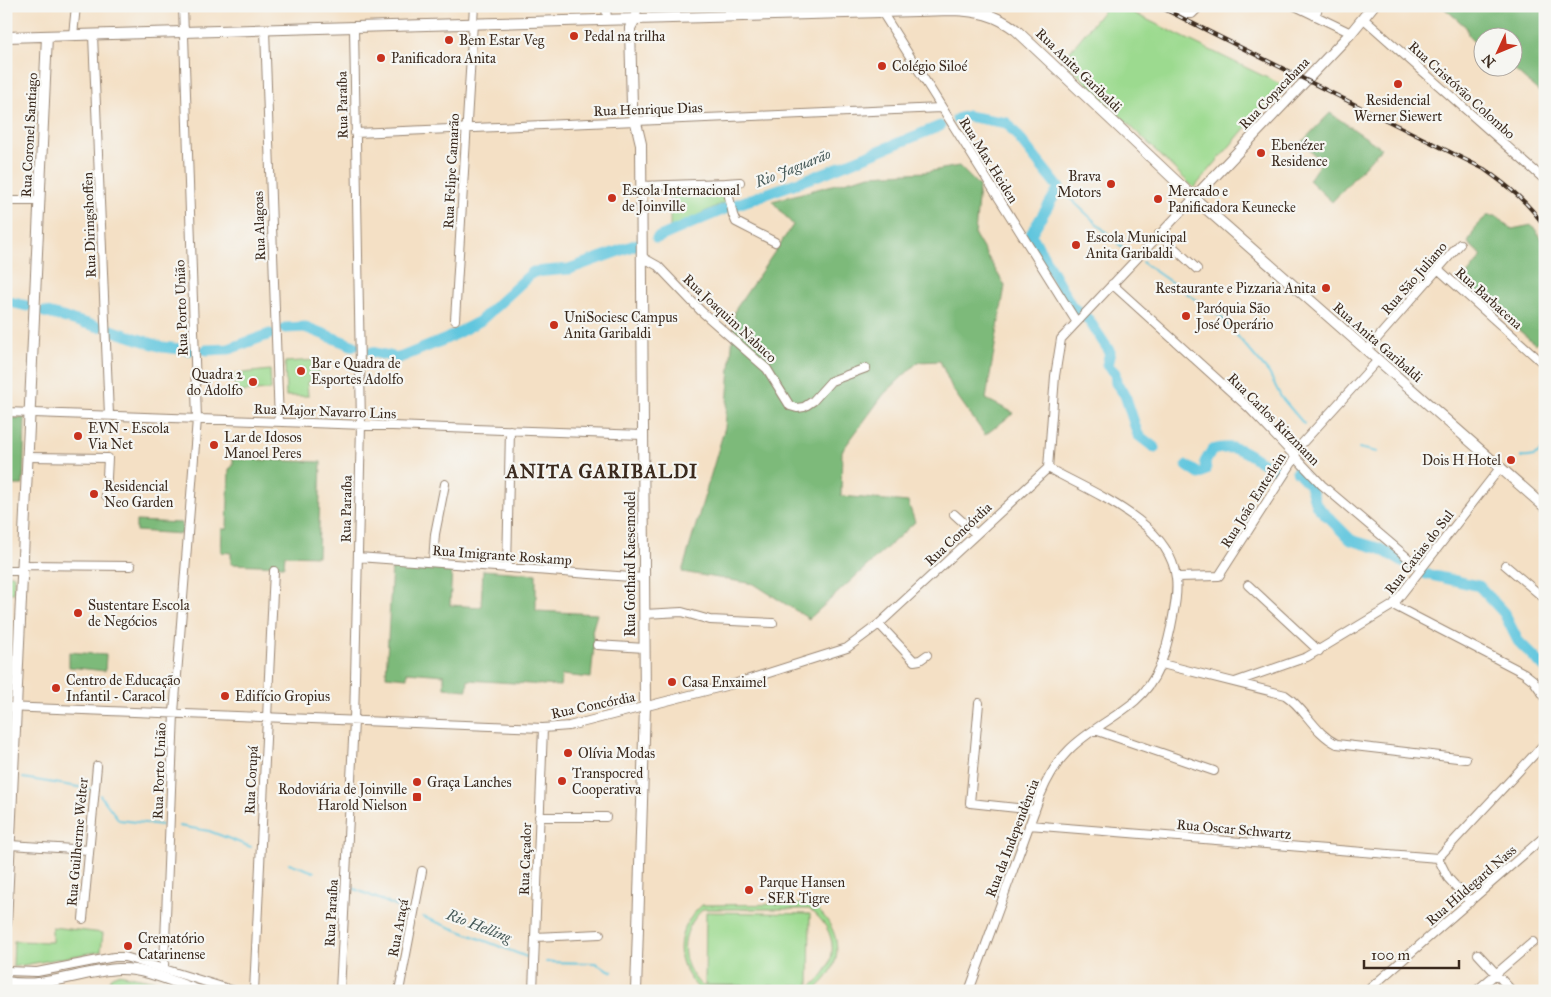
<svg xmlns="http://www.w3.org/2000/svg" width="1551" height="997" font-family="'IM FELL Great Primer',serif">
	<rect width="100%" height="100%" fill="#f6f6f2"/>
	<filter id="ink" filterUnits="userSpaceOnUse"><feTurbulence type="fractalNoise" baseFrequency=".02" numOctaves="2"/><feDisplacementMap in="SourceGraphic" scale="10" xChannelSelector="R" yChannelSelector="G"/><feConvolveMatrix kernelMatrix="1 2 1 2 8 2 1 2 1" color-interpolation-filters="sRGB"/></filter>
	<filter id="wash" filterUnits="userSpaceOnUse"><feTurbulence type="fractalNoise" baseFrequency=".0096" numOctaves="4" result="noise"/><feDisplacementMap in="SourceGraphic" scale="20" xChannelSelector="R" yChannelSelector="G"/><feGaussianBlur stdDeviation="1.12" result="paint"/><feColorMatrix in="noise" values="0 0 0 0 0 0 0 0 0 0 0 0 0 0 0 0 0 1.4 0 .05"/><feComposite in="paint" operator="in"/></filter>
	<g filter="url(#wash)">
		<rect width="100%" height="100%" fill="#f4e0c5"/>
		<path fill="#9cda8f" stroke="#6c8256" fill-rule="evenodd" d="M 1107,6 L 1119,6 L 1282,85 L 1194,188 L 1063,60 Z
			M 720,187 L 723,189 L 725,202 L 670,229 L 670,192 Z
			M 317,360 L 318,381 L 307,382 L 308,396 L 286,396 L 285,362 Z
			M 270,370 L 271,390 L 235,392 L 234,374 Z
			M 6,575 L 14,575 L 14,593 L 6,593 Z
			M 811,904 C 843,928 847,966 813,991 L 701,991 C 673,963 673,932 702,905 ZM 703,909 L 809,909 C 840,931 840,966 809,988 L 702,986 C 678,963 679,932 703,909 Z
			M 706,912 L 810,914 L 809,986 L 705,985 Z
			M 52,927 L 103,933 L 101,951 L 13,967 L 14,941 L 52,942 Z
			M 118,974 L 156,981 L 188,991 L 103,991 L 113,976 Z"/>
		<path fill="#7dba7a" stroke="#5c724c" d="M 1442,6 L 1545,6 L 1545,97 L 1512,68 L 1514,68 L 1514,38 L 1484,38 L 1483,51 L 1469,37 L 1466,27 Z
			M 1330,113 L 1381,148 L 1332,202 L 1309,180 L 1321,162 L 1302,142 Z
			M 959,166 L 979,186 L 975,235 L 1005,286 L 986,399 L 1014,413 L 985,435 L 953,390 L 940,361 L 918,362 L 884,394 L 842,451 L 841,496 L 908,502 L 915,522 L 809,619 L 754,584 L 682,572 L 725,427 L 735,310 L 793,225 L 772,201 L 870,175 L 926,172 Z
			M 1487,216 L 1496,216 L 1512,229 L 1532,225 L 1545,243 L 1545,334 L 1535,344 L 1462,281 L 1482,256 L 1468,243 L 1477,225 Z
			M 6,418 L 25,418 L 23,485 L 6,485 Z
			M 233,459 L 321,462 L 318,556 L 285,555 L 284,566 L 231,564 L 231,553 L 221,552 L 222,529 L 227,529 L 229,469 L 233,466 Z
			M 136,521 L 182,523 L 182,534 L 136,531 Z
			M 392,565 L 452,568 L 450,605 L 481,607 L 483,570 L 536,574 L 536,611 L 597,614 L 592,631 L 594,645 L 591,678 L 562,675 L 560,686 L 468,680 L 467,690 L 444,688 L 444,675 L 407,672 L 407,678 L 386,676 Z
			M 69,652 L 106,655 L 105,671 L 69,667 Z"/>
		<g fill="none" stroke-linecap="round" stroke-linejoin="round">
			<path stroke="#61c6de" stroke-width="2" d="M 1059,188 L 1124,249
				M 1142,262 L 1221,317 L 1269,373 L 1281,397 L 1304,424
				M 1359,448 L 1377,452
				M 1521,457 C 1532,458 1537,456 1545,447
				M 23,778 L 91,789
				M 100,795 L 119,820 L 162,825
				M 179,826 L 209,831 L 251,847
				M 289,863 L 314,872
				M 350,887 L 410,912
				M 423,917 L 527,957
				M 546,962 L 595,963 L 613,972"/>
			<path stroke="#61c6de" stroke-width="11" d="M 957,119 L 967,116 L 1007,123 L 1059,188 L 1031,234 L 1072,307 L 1088,319 L 1110,352 L 1107,365 L 1115,373 L 1116,383 L 1125,395 L 1138,435 L 1155,448
				M 657,238 L 732,206 L 827,172 L 940,126
				M 6,301 L 27,306
				M 44,312 L 99,327
				M 285,328 L 305,327 L 354,346
				M 111,330 L 162,347 L 190,350
				M 206,350 L 229,349 L 270,334
				M 372,352 L 399,358 L 446,339 L 480,321 L 533,272 L 569,269 L 638,244
				M 1187,466 L 1199,474 L 1206,470 L 1205,462 L 1212,450 C 1247,441 1250,461 1278,470
				M 1297,471 L 1310,485 L 1316,505 L 1351,540 L 1381,549 L 1406,564
				M 1426,574 L 1479,586 L 1504,613 L 1518,641 L 1545,668"/>
		</g>
	</g>
	<g filter="url(#ink)">
		<g fill="none" stroke-linecap="round" stroke-linejoin="round">
			<g stroke="#988572" stroke-width="10">
				<path id="minor" d="M 606,6 L 607,20
					M 729,6 L 729,16
					M 1173,6 L 1187,14 L 1192,14 L 1200,6
					M 1295,6 L 1351,33
					M 882,12 L 1076,321
					M 1315,16 L 1319,6
					M 635,19 L 638,6
					M 1364,19 L 1545,180
					M 265,30 L 279,422
					M 73,35 L 76,6
					M 93,35 L 109,415
					M 355,133 L 941,108
					M 726,183 L 740,182
					M 641,186 L 726,183 L 733,215 L 736,222 L 775,242
					M 6,201 L 39,201
					M 1159,234 L 1197,269
					M 642,257 L 658,266 L 701,311 L 767,369 L 790,406 L 797,408 L 804,407 L 813,401 L 831,381 L 866,368
					M 1438,269 L 1545,365
					M 1112,284 L 1249,408 L 1322,485 L 1421,569
					M 455,320 L 474,6
					M 1367,350 L 1460,244
					M 6,412 L 643,435
					M 28,457 L 108,458 L 106,496
					M 1048,468 L 1055,376 L 1061,339 L 1194,198
					M 954,514 L 976,534
					M 358,557 L 644,578
					M 433,562 L 435,534 L 445,484
					M 23,565 L 131,566
					M 1505,565 L 1545,599
					M 507,568 L 510,430
					M 6,571 L 22,571
					M 1176,577 L 1219,576 L 1295,458 L 1297,449 L 1378,360
					M 1248,585 L 1319,651
					M 1393,605 L 1524,673 L 1533,680 L 1545,697
					M 644,614 L 682,612 L 710,620 L 773,623
					M 879,624 L 914,661 L 920,660 L 927,655
					M 597,645 L 645,648
					M 1162,664 L 1285,695 C 1305,708 1315,734 1337,744 L 1466,759
					M 1235,682 L 1307,657 L 1393,605 L 1500,468
					M 979,703 L 970,803 L 1035,810
					M 6,707 L 543,728 L 569,726 L 737,683 L 847,648 L 879,624 L 1048,468
					M 1095,730 L 1214,771
					M 539,817 L 606,817
					M 1029,825 L 1438,858
					M 10,845 L 89,850
					M 1438,858 L 1545,743
					M 1438,858 L 1448,878 L 1470,902
					M 83,919 L 97,766
					M 535,937 L 600,934
					M 1478,954 L 1512,991
					M 164,967 L 174,713 L 197,419 L 183,6
					M 6,971 L 37,972 L 114,957 L 125,957 L 235,991
					M 16,984 L 27,991
					M 254,991 L 274,571
					M 340,991 L 354,721 L 361,425 L 354,28
					M 399,991 L 422,871
					M 533,991 L 543,728
					M 969,991 L 1040,796 C 1047,779 1055,764 1068,751 C 1087,731 1114,719 1135,701 C 1158,681 1165,655 1171,627 C 1174,611 1178,594 1176,578 C 1170,522 1091,492 1048,468
					M 1367,991 L 1545,836
					M 1476,991 L 1533,942"/>
			</g>
			<g stroke="#988572" stroke-width="12">
				<path id="major" d="M 635,19 L 630,28 L 632,106 L 641,144 L 645,707 L 636,991
					M 6,37 L 952,10 C 978,11 995,14 1016,30 L 1194,198 L 1545,507
					M 1194,198 L 1351,33 L 1373,6
					M 6,924 L 47,36
					M 6,982 C 46,989 80,971 119,969 C 146,968 175,983 200,991"/>
			</g>
			<use href="#minor" stroke="#fff" stroke-width="8"/>
			<use href="#major" stroke="#fff" stroke-width="10"/>
			<g stroke="#3b2a1e" stroke-width="4">
				<path id="rail" d="M 1158,6 L 1484,169 C 1508,186 1528,202 1545,227"/>
			</g>
			<use href="#rail" stroke="#f6f6f2" stroke-width="2" stroke-dasharray="5.5" stroke-linecap="butt"/>
		</g>
	</g>
	<g fill="#c8321e" stroke="#f6f6f2" stroke-width="2">
		<circle cx="574" cy="36" r="5"/>
		<circle cx="449" cy="40" r="5"/>
		<circle cx="381" cy="58" r="5"/>
		<circle cx="882" cy="66" r="5"/>
		<circle cx="1398" cy="84" r="5"/>
		<circle cx="1261" cy="153" r="5"/>
		<circle cx="1111" cy="184" r="5"/>
		<circle cx="612" cy="198" r="5"/>
		<circle cx="1158" cy="199" r="5"/>
		<circle cx="1076" cy="245" r="5"/>
		<circle cx="1326" cy="288" r="5"/>
		<circle cx="1186" cy="316" r="5"/>
		<circle cx="554" cy="325" r="5"/>
		<circle cx="301" cy="371" r="5"/>
		<circle cx="253" cy="382" r="5"/>
		<circle cx="78" cy="436" r="5"/>
		<circle cx="214" cy="445" r="5"/>
		<circle cx="1511" cy="460" r="5"/>
		<circle cx="94" cy="494" r="5"/>
		<circle cx="78" cy="613" r="5"/>
		<circle cx="672" cy="682" r="5"/>
		<circle cx="56" cy="688" r="5"/>
		<circle cx="225" cy="696" r="5"/>
		<circle cx="568" cy="753" r="5"/>
		<circle cx="562" cy="781" r="5"/>
		<circle cx="417" cy="782" r="5"/>
		<rect x="412" y="792" width="10" height="10" rx="2.5"/>
		<circle cx="749" cy="890" r="5"/>
		<circle cx="128" cy="946" r="5"/>
	</g>
	<g text-anchor="middle" stroke-width="4.5" stroke-linejoin="round" paint-order="stroke">
		<g font-size="14" fill="#3b2a1e" stroke="#f6f6f2" text-anchor="start">
			<text x="584" y="41">Pedal na trilha</text>
			<text x="459" y="45">Bem Estar Veg</text>
			<text x="391" y="63">Panificadora Anita</text>
			<text x="892" y="71">Colégio Siloé</text>
			<text x="1398" y="105" text-anchor="middle">Residencial<tspan x="1398" dy="16">Werner Siewert</tspan></text>
			<text x="1271" y="150">Ebenézer<tspan x="1271" dy="16">Residence</tspan></text>
			<text x="1101" y="181" text-anchor="end">Brava<tspan x="1101" dy="16">Motors</tspan></text>
			<text x="622" y="195">Escola Internacional<tspan x="622" dy="16">de Joinville</tspan></text>
			<text x="1168" y="196">Mercado e<tspan x="1168" dy="16">Panificadora Keunecke</tspan></text>
			<text x="1086" y="242">Escola Municipal<tspan x="1086" dy="16">Anita Garibaldi</tspan></text>
			<text x="1316" y="293" text-anchor="end">Restaurante e Pizzaria Anita</text>
			<text x="1196" y="313">Paróquia São<tspan x="1196" dy="16">José Operário</tspan></text>
			<text x="564" y="322">UniSociesc Campus<tspan x="564" dy="16">Anita Garibaldi</tspan></text>
			<text x="311" y="368">Bar e Quadra de<tspan x="311" dy="16">Esportes Adolfo</tspan></text>
			<text x="243" y="379" text-anchor="end">Quadra 2<tspan x="243" dy="16">do Adolfo</tspan></text>
			<text x="88" y="433">EVN - Escola<tspan x="88" dy="16">Via Net</tspan></text>
			<text x="224" y="442">Lar de Idosos<tspan x="224" dy="16">Manoel Peres</tspan></text>
			<text x="1501" y="465" text-anchor="end">Dois H Hotel</text>
			<text x="104" y="491">Residencial<tspan x="104" dy="16">Neo Garden</tspan></text>
			<text x="88" y="610">Sustentare Escola<tspan x="88" dy="16">de Negócios</tspan></text>
			<text x="66" y="685">Centro de Educação<tspan x="66" dy="16">Infantil - Caracol</tspan></text>
			<text x="682" y="687">Casa Enxaimel</text>
			<text x="235" y="701">Edifício Gropius</text>
			<text x="578" y="758">Olívia Modas</text>
			<text x="572" y="778">Transpocred<tspan x="572" dy="16">Cooperativa</tspan></text>
			<text x="427" y="787">Graça Lanches</text>
			<text x="407" y="794" text-anchor="end">Rodoviária de Joinville<tspan x="407" dy="16">Harold Nielson</tspan></text>
			<text x="759" y="887">Parque Hansen<tspan x="759" dy="16">- SER Tigre</tspan></text>
			<text x="138" y="943">Crematório<tspan x="138" dy="16">Catarinense</tspan></text>
		</g>
		<g font-size="14" fill="#3b2a1e" stroke="#f6f6f2">
			<text transform="translate(1079 70) rotate(44)" y="5">Rua Anita Garibaldi</text>
			<text transform="translate(1462 90) rotate(42)" y="5">Rua Cristóvão Colombo</text>
			<text transform="translate(1274 93) rotate(-46)" y="5">Rua Copacabana</text>
			<text transform="translate(342 105) rotate(-91)" y="5">Rua Paraíba</text>
			<text transform="translate(648 109) rotate(-2)" y="5">Rua Henrique Dias</text>
			<text transform="translate(29 135) rotate(-87)" y="5">Rua Coronel Santiago</text>
			<text transform="translate(989 160) rotate(58)" y="5">Rua Max Heiden</text>
			<text transform="translate(451 171) rotate(-87)" y="5">Rua Felipe Camarão</text>
			<text transform="translate(89 225) rotate(-92)" y="5">Rua Diringshoffen</text>
			<text transform="translate(259 226) rotate(-92)" y="5">Rua Alagoas</text>
			<text transform="translate(1414 278) rotate(-49)" y="5">Rua São Juliano</text>
			<text transform="translate(1489 298) rotate(42)" y="5">Rua Barbacena</text>
			<text transform="translate(181 308) rotate(-92)" y="5">Rua Porto União</text>
			<text transform="translate(730 318) rotate(43)" y="5">Rua Joaquim Nabuco</text>
			<text transform="translate(1378 342) rotate(41)" y="5">Rua Anita Garibaldi</text>
			<text transform="translate(325 411) rotate(2)" y="5">Rua Major Navarro Lins</text>
			<text transform="translate(1274 419) rotate(45)" y="5">Rua Carlos Ritzmann</text>
			<text transform="translate(1253 500) rotate(-58)" y="5">Rua João Enterlein</text>
			<text transform="translate(346 509) rotate(-89)" y="5">Rua Paraíba</text>
			<text transform="translate(958 534) rotate(-43)" y="5">Rua Concórdia</text>
			<text transform="translate(1419 552) rotate(-52)" y="5">Rua Caxias do Sul</text>
			<text transform="translate(502 555) rotate(4)" y="5">Rua Imigrante Roskamp</text>
			<text transform="translate(630 564) rotate(-90)" y="5">Rua Gothard Kaesemodel</text>
			<text transform="translate(593 705) rotate(-12)" y="5">Rua Concórdia</text>
			<text transform="translate(159 771) rotate(-88)" y="5">Rua Porto União</text>
			<text transform="translate(251 780) rotate(-87)" y="5">Rua Corupá</text>
			<text transform="translate(1234 829) rotate(5)" y="5">Rua Oscar Schwartz</text>
			<text transform="translate(1012 838) rotate(-69)" y="5">Rua da Independência</text>
			<text transform="translate(77 842) rotate(-85)" y="5">Rua Guilherme Welter</text>
			<text transform="translate(525 859) rotate(-88)" y="5">Rua Caçador</text>
			<text transform="translate(1471 885) rotate(-41)" y="5">Rua Hildegard Nass</text>
			<text transform="translate(331 913) rotate(-87)" y="5">Rua Paraíba</text>
			<text transform="translate(398 928) rotate(-79)" y="5">Rua Araçá</text>
		</g>
		<g font-size="15" font-style="italic" fill="#465958" stroke="#f6f6f2">
			<text transform="translate(793 168) rotate(-22)" y="5">Rio Jaguarão</text>
			<text transform="translate(479 926) rotate(21)" y="5">Rio Helling</text>
		</g>
		<g font-size="19" font-weight="bold" letter-spacing="1" fill="#3b2a1e" stroke="#f6f6f2">
			<text x="602" y="478">ANITA GARIBALDI</text>
		</g>
	</g>
	<rect width="1551" height="997" fill="none" stroke="#f6f6f2" stroke-width="25"/>
	<g transform="translate(1498 52) rotate(226)"><circle r="24" fill="#f6f6f2" stroke="#aba49d"/>
	<path d="M0-4L9 19L0 12L-9 19Z" fill="#c8321e"/>
	<text y="-8" font-size="14" font-weight="bold" text-anchor="middle" fill="#3b2a1e">N</text>
	</g>
	<path d="M1364 960v8h95v-8" fill="none" stroke="#3b2a1e" stroke-width="2.5"/>
	<text x="1371" y="960" font-size="15" fill="#3b2a1e" stroke="#f6f6f2" stroke-width="4" paint-order="stroke">100 m</text>
</svg>
